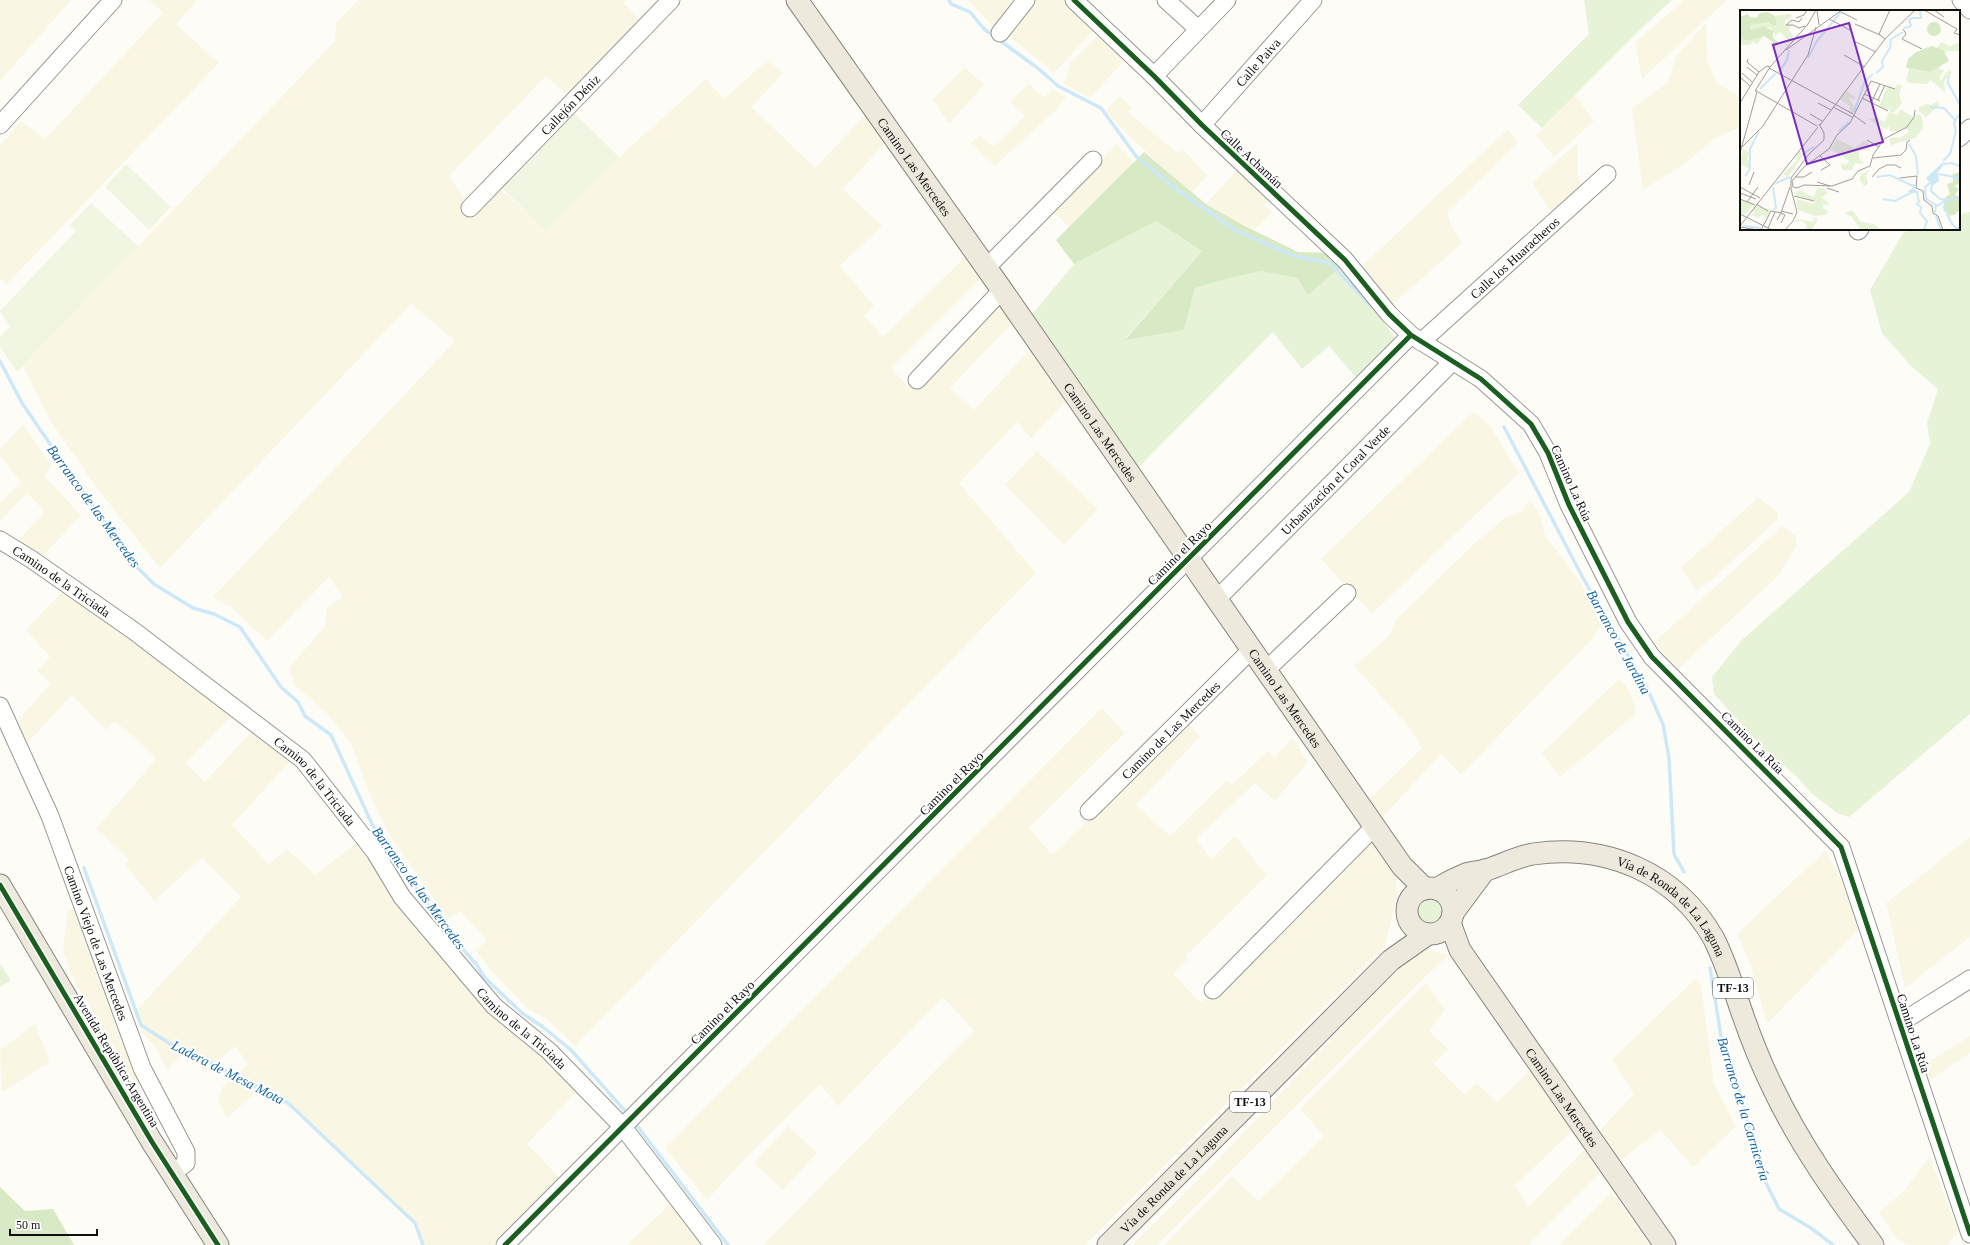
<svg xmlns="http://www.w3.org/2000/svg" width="1970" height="1245" font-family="'Times New Roman',serif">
	<rect width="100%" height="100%" fill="#fdfcf7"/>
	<path fill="#f9f7e4" d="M 0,0 L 71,0 L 0,81 Z
		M 149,0 L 197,0 L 176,24 L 219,63 L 6,285 L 0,279 L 0,146 L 21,121 L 45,139 L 163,13 Z
		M 358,0 L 627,0 L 624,3 L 639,19 L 569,96 L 546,76 L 449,176 L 470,208 L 494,183 L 546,230 L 619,157 L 706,79 L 724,99 L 768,60 L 783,73 L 752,107 L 815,168 L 866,114 L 885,143 L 843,189 L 882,226 L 840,266 L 874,306 L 864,316 L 883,337 L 968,254 L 982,277 L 891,368 L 912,390 L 1002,298 L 1014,321 L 950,388 L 974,410 L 1031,348 L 1067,400 L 1031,438 L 1017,422 L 959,483 L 1036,573 L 575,1046 L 548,1020 L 529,1010 L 499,979 L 475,951 L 487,940 L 460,911 L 448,919 L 388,832 L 369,793 L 351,743 L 328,715 L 295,685 L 289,668 L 325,626 L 327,608 L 343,597 L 329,577 L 267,641 L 232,608 L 213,597 L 455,341 L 411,304 L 160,568 L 96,487 L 50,420 L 23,366 L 335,41 L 336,23 Z
		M 968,0 L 1017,0 L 994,28 Z
		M 1034,0 L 1063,0 L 1095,29 L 1054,73 L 1007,34 Z
		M 1684,0 L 1727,0 L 1642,79 L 1635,43 Z
		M 1706,23 L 1707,60 L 1717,83 L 1738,96 L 1741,127 L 1716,138 L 1684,164 L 1643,190 L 1632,108 L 1668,82 L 1676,56 Z
		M 1099,34 L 1125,60 L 1090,98 L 1064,84 L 1071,62 Z
		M 965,67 L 984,85 L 949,124 L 933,99 Z
		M 1029,83 L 1043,98 L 1053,89 L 1066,97 L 1056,110 L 995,166 L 970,143 L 980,135 L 994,147 L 1025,116 L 1010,102 Z
		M 1575,95 L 1594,121 L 1554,157 L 1536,135 Z
		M 1119,96 L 1132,107 L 1128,112 L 1178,153 L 1183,149 L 1207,176 L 1192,192 L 1160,165 L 1117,124 L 1106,110 Z
		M 1508,129 L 1518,143 L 1447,212 L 1450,223 L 1462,243 L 1390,307 L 1374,288 L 1362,266 Z
		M 1577,143 L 1578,175 L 1584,191 L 1557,220 L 1532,183 Z
		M 1117,144 L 1134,163 L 1069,227 L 1050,209 Z
		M 1237,170 L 1268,200 L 1264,205 L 1272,212 L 1254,230 L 1206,204 Z
		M 1473,412 L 1490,426 L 1519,473 L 1372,614 L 1321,559 Z
		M 23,424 L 52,466 L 44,476 L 81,515 L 40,559 L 15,543 L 45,512 L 27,493 L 0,521 L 0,503 L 21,482 L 0,456 L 0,449 Z
		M 1037,451 L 1098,509 L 1064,545 L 1005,485 Z
		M 1758,497 L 1778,512 L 1777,520 L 1714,578 L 1696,590 L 1681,568 Z
		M 1530,500 L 1539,513 L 1545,535 L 1581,583 L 1601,625 L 1593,638 L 1461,775 L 1441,754 L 1380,820 L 1366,803 L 1422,748 L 1410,728 L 1354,666 L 1389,636 L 1397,619 L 1478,540 L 1505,518 L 1521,512 Z
		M 1782,526 L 1795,535 L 1797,545 L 1779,575 L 1675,672 L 1651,645 Z
		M 65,588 L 234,713 L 186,763 L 205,782 L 254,729 L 292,759 L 232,825 L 269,864 L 287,849 L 315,875 L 358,842 L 460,965 L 583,1085 L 527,1144 L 564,1182 L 499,1245 L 423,1245 L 415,1223 L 288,1103 L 260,1089 L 227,1118 L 218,1101 L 223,1086 L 248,1064 L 235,1046 L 205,1073 L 187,1049 L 167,1071 L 158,1051 L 142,1032 L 134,1013 L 241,897 L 202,858 L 154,901 L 125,864 L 129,859 L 96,829 L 156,759 L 136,739 L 114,721 L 106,730 L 72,695 L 25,746 L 15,724 L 51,683 L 37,671 L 50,657 L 26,630 Z
		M 1619,679 L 1624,683 L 1632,697 L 1636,714 L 1560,777 L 1542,753 Z
		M 1102,708 L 1125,733 L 1029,828 L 1052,855 L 1187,722 L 1200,737 L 1136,805 L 1170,836 L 1227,780 L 1232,785 L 1268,751 L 1274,757 L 1293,738 L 1308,762 L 1275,801 L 1255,783 L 1196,839 L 1211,859 L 1235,836 L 1267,875 L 1186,956 L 1188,959 L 1173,974 L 1201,1003 L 1366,835 L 1396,873 L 1397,896 L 1385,946 L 1085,1245 L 763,1245 L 974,1031 L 943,997 L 838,1106 L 820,1084 L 742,1162 L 707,1200 L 665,1148 Z
		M 1970,837 L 1970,937 L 1905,988 L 1886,903 Z
		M 1826,850 L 1841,881 L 1861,927 L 1767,1024 L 1750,963 L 1737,934 Z
		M 79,906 L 142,1077 L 138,1089 L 71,974 L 63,950 L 68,911 Z
		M 1427,949 L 1449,955 L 1425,977 L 1157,1245 L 1132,1245 L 1209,1169 L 1405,961 Z
		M 1695,979 L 1701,985 L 1714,1084 L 1736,1126 L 1693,1168 L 1661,1130 L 1617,1163 L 1600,1130 L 1634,1094 L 1612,1060 Z
		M 1426,983 L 1445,1010 L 1429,1031 L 1448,1049 L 1434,1064 L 1464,1094 L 1477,1083 L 1497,1102 L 1530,1070 L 1574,1129 L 1515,1186 L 1528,1207 L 1585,1149 L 1599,1174 L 1528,1245 L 1165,1245 L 1232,1176 L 1258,1201 L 1324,1136 L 1300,1109 Z
		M 35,1024 L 50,1062 L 2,1092 L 0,1050 Z
		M 1970,1036 L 1970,1053 L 1924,1084 L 1919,1068 Z
		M 788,1126 L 817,1153 L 783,1190 L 754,1163 Z
		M 1930,1157 L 1958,1232 L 1947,1245 L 1909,1245 L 1897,1239 L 1879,1212 L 1904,1191 Z
		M 1612,1192 L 1649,1245 L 1559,1245 Z
		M 671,1203 L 702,1245 L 627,1245 Z"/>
	<path fill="#e7f3d7" d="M 1584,0 L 1672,0 L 1645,25 L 1542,128 L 1518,105 L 1589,34 Z
		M 1970,212 L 1970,714 L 1849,817 L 1837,813 L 1810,792 L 1797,777 L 1764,749 L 1714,694 L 1712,677 L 1742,640 L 1909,492 L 1930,444 L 1927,423 L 1938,389 L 1911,366 L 1882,333 L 1870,290 L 1904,232 L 1914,229 L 1959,229 L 1959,215 Z
		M 1156,221 L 1202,251 L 1125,339 L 1184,330 L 1195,288 L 1230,278 L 1261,271 L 1297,278 L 1344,264 L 1403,350 L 1365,388 L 1329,346 L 1302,369 L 1273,332 L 1135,471 L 1028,319 L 1074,264 Z
		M1418 911a14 14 0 1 1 28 0a14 14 0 1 1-28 0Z
		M 0,964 L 11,980 L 0,987 Z"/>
	<path fill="#d8eac5" d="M 1144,152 L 1206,204 L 1245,226 L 1298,252 L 1330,253 L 1344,264 L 1308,295 L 1297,278 L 1261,271 L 1230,278 L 1195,288 L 1184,330 L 1125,340 L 1202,251 L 1156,221 L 1074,264 L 1056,240 Z
		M 0,1187 L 25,1211 L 53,1209 L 74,1245 L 0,1245 Z"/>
	<path fill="#f0f6e1" d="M 567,106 L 619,157 L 546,231 L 499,185 Z
		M 126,164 L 171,207 L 149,230 L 105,187 Z
		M 91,203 L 138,246 L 17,372 L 0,347 L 0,337 L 10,326 L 0,311 L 76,231 L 70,225 Z"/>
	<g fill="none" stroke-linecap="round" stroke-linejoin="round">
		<path stroke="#cde8f7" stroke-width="3.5" d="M 949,0 L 951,4 L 970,12 L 984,29 L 1039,69 L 1058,86 L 1101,108 L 1136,156 L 1172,186 L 1235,230 L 1294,256 L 1330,263 L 1372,307
			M 0,361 L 22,403 L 83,492 L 114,534 L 130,560 L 154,584 L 193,608 L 214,614 L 240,627 L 281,687 L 298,702 L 305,716 L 331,735 L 372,824 L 387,849 L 447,931 L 476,964 L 485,978 L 522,1013 L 543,1027 L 571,1050 L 625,1111
			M 1504,427 L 1583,578 L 1647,688 L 1663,724 L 1669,758 L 1674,854 L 1684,872
			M 84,868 L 141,1025 L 183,1052 L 210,1062 L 288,1103 L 415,1223 L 423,1245
			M 1710,968 L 1721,1036 L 1733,1066 L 1762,1175 L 1779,1209 L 1811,1228 L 1833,1245
			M 635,1123 L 728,1245"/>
		<g stroke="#979795" stroke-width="19">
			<g id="minor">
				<path d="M 1074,0 L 1154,76 L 1202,125 L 1345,260 L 1389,314 L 1411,335 L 1481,379 L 1531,424 L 1548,453 L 1569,505 L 1628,622 L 1652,657 L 1841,847 L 1970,1234"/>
				<path d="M 1166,0 L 1198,29"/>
				<path d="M 1961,0 L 1970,10"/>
				<path d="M 1000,33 L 1026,0"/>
				<path d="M 1154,76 L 1227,0"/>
				<path d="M 0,125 L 113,0"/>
				<path id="s1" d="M 1202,125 L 1313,0"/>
				<path d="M 1959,138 L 1970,128"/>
				<path id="s2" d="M 470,208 L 671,0"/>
				<path d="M 1858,231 L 1860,229"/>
				<path d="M 987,267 L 1093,160"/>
				<path id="s3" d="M 1421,342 L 1607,174"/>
				<path d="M 917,380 L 1002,290"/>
				<path id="s4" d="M 0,540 L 31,559 L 134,631 L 303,760 L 375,852 L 402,897 L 494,1006 L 549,1051 L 623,1127 L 713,1245"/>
				<path id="s5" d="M 1217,599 L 1453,361"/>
				<path d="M 1266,670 L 1347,593"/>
				<path id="s6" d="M 0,706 L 50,816 L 142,1068 L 186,1152 L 186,1163 L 172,1174"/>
				<path id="s7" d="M 1089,811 L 1252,649"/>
				<path d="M 1213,990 L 1375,826"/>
				<path d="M 1900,1023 L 1970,979"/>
				<path d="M 505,1245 L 1411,335"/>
			</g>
		</g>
		<g stroke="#858482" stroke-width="23">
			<g id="major">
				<path id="s8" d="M 797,0 L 1002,290 L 1402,866 L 1425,889"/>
				<path d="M 0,885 L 152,1142 L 218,1245"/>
				<circle cx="1430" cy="911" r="23"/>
				<path id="s9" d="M 1436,889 C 1446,883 1456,878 1466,874 C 1472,872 1479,872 1486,870 C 1502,865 1516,857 1533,854 C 1606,843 1677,873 1714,939 C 1724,959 1731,980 1738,1001 C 1748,1031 1759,1060 1773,1088 C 1800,1145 1836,1195 1873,1245"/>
				<path d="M 1453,913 L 1485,870"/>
				<path id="s10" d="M 1450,923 L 1460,950 L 1665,1245"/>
				<path id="s11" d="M 1108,1245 L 1391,960 L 1428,934"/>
			</g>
		</g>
		<use href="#minor" stroke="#fffffe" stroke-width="17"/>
		<use href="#major" stroke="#ede9dc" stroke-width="21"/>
		<g stroke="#fff" stroke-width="8">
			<path id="cycleway" d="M 1074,0 L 1154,76 L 1202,125 L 1345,260 L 1389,314 L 1411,335 L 1481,379 L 1531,424 L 1548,453 L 1569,505 L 1628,622 L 1652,657 L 1841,847 L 1970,1234
				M 0,885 L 152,1142 L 218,1245
				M 505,1245 L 1411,335"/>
		</g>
		<use href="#cycleway" stroke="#1b5e20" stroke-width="5"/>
	</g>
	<g text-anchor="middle" stroke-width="4" stroke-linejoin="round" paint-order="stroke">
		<g fill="#fff" stroke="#585858" stroke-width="1">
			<rect x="1713" y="978" width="40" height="20" rx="3"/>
			<rect x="1230" y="1092" width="40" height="20" rx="3"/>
		</g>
		<g font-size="12" font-weight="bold" fill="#111">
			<text x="1733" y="992">TF-13</text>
			<text x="1250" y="1106">TF-13</text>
		</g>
		<g font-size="13" fill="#111" stroke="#fff">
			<text dy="5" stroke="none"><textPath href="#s1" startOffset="84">Calle Paiva</textPath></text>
			<text dy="5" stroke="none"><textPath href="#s2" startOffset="144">Callejón Déniz</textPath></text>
			<text transform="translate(1252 158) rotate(43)" y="5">Calle Achamán</text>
			<text dy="5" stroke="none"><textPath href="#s8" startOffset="204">Camino Las Mercedes</textPath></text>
			<text dy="5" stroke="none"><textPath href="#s3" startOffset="126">Calle los Huaracheros</textPath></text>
			<text dy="5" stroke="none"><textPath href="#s8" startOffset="528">Camino Las Mercedes</textPath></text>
			<text dy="5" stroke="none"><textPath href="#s5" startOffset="168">Urbanización el Coral Verde</textPath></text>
			<text transform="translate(1572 483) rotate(66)" y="5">Camino La Rúa</text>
			<text transform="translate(1179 553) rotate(-45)" y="5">Camino el Rayo</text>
			<text dy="5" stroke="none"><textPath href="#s4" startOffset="74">Camino de la Triciada</textPath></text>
			<text dy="5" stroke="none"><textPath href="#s8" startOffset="852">Camino Las Mercedes</textPath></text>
			<text dy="5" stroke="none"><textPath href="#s7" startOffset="115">Camino de Las Mercedes</textPath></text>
			<text transform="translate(1753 742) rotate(45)" y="5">Camino La Rúa</text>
			<text dy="5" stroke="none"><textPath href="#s4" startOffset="398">Camino de la Triciada</textPath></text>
			<text transform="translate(951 783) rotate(-45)" y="5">Camino el Rayo</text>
			<text dy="5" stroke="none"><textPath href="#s9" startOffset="262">Vía de Ronda de La Laguna</textPath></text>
			<text dy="5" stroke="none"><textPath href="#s6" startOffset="256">Camino Viejo de Las Mercedes</textPath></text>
			<text transform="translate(722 1012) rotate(-45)" y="5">Camino el Rayo</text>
			<text dy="5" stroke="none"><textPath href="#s4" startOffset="722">Camino de la Triciada</textPath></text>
			<text transform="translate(1914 1033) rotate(72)" y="5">Camino La Rúa</text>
			<text transform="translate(117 1060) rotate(59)" y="5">Avenida República Argentina</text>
			<text dy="5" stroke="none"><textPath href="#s10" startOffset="208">Camino Las Mercedes</textPath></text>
			<text dy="5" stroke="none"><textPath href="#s11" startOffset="93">Vía de Ronda de La Laguna</textPath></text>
		</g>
		<g font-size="14" font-style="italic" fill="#1768a6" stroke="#fff">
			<text transform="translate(94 506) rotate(54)" y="5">Barranco de las Mercedes</text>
			<text transform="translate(1619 642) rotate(61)" y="5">Barranco de Jardina</text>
			<text transform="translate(419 888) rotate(54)" y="5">Barranco de las Mercedes</text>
			<text transform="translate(228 1072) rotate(27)" y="5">Ladera de Mesa Mota</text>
			<text transform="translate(1744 1109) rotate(73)" y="5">Barranco de la Carnicería</text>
		</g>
	</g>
	<g transform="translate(1740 10)">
		<rect width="220" height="220" fill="#fdfcf7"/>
		<path d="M 48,4 L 51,4 L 51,8 L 45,10 L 45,14 L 51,15 L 49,20 L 53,27 L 49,31 L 40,22 L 35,26 L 30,17 L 12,21 L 9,18 L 11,15 L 29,12 L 37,14 L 35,6 ZM 24,26 L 17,34 L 13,32 L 9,35 L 0,35 L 0,29 L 9,31 ZM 201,32 L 210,36 L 220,32 L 220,41 L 207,41 L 204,44 L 197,38 ZM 200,55 L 199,59 L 204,60 L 199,69 L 201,70 L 207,62 L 210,60 L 212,63 L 204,71 L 205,82 L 191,70 L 187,74 L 169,73 L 166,70 L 169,59 L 190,62 ZM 157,74 L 162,75 L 159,85 L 162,92 L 159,97 L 153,103 L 149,101 L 152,95 L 148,100 L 139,97 L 147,76 L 155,79 ZM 107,81 L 115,87 L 114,90 L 108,87 L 116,99 L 112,104 L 109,103 L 110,96 L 100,90 ZM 197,91 L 200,94 L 186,107 L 179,101 L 179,97 L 186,94 L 192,95 ZM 160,99 L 175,108 L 177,104 L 182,106 L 183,118 L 175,128 L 151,135 L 149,129 L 152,127 L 160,128 L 170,121 L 163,118 L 157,123 L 153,120 L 150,122 L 149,115 L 147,119 L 143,118 L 128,109 L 138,108 L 145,112 L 149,102 L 157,105 ZM 97,129 L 115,138 L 124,131 L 128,132 L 129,141 L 122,139 L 119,142 L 119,147 L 124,154 L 115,153 L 112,160 L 103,160 L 100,153 L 106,155 L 109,151 L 91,139 ZM 3,139 L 10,143 L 7,149 L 10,151 L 9,159 L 0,154 ZM 59,141 L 64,144 L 48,167 L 43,164 L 57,150 L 54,148 L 58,147 L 56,145 ZM 130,159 L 126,165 L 128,174 L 124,176 L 120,170 L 120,166 ZM 77,178 L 83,178 L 88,183 L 82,187 L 90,195 L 83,194 L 83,198 L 88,201 L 86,205 L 76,206 L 58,200 L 56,189 L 74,194 L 75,192 L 55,185 L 56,182 L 59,180 L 74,187 ZM 0,189 L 14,194 L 5,205 L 0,203 ZM 16,196 L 31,200 L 25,209 L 23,205 L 18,208 L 10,204 L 15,203 L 12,201 ZM 112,200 L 121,212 L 134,214 L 141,220 L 120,219 L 112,207 L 105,203 ZM 70,207 L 78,209 L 72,220 L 65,220 L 67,215 L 62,211 L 54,212 L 57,209 L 74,212 L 75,210 Z" fill="#e7f3d7"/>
		<path d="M 28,2 L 35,6 L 37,15 L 33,16 L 29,12 L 11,15 L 10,18 L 12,20 L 24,16 L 33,21 L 33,28 L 38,32 L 32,42 L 33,36 L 30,34 L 33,32 L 24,26 L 9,31 L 0,29 L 0,7 L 8,4 L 10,7 L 16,8 L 20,3 ZM187 19a7 7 0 1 1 14 0a7 7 0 1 1-14 0ZM 192,36 L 203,40 L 209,51 L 190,62 L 166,58 L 168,49 L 176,42 ZM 220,162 L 220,173 L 214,176 L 219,179 L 215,185 L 220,187 L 220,199 L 216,204 L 210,206 L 203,197 L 207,189 L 204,188 L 210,184 L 207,174 L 213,172 L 213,164 Z" fill="#d8eac5"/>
		<path d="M 203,152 L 204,153 L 203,156 L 198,162 L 199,171 L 192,176 L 186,168 Z" fill="#cde8f7"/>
		<path fill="none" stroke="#cde8f7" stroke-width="2" d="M 172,8 L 181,8 L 180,0M 164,18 L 171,16 L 169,10 L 172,8M 68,48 L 77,31 L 101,2M 39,62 L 47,50 L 49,40M 136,63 L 143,57 L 142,51 L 150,38 L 151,29 L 163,22M 209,66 L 208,73 L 220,95M 20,79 L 36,63M 190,97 L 204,98 L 215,110M 114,102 L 125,71 L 133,64M 99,121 L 109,112M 169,134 L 176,146 L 178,165M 64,147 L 66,142 L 74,137M 203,151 L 210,144 L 216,121 L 214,113 L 220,103M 204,154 L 211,153 L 220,156M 199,164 L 220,168M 5,166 L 10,159 L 10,139 L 19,121M 137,167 L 150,165 L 173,176M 36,173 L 50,167M 190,173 L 185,177 L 186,189 L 196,195 L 195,203M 174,174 L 174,178 L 170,181 L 177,182 L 179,192 L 177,194 L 181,197 L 180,203 L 187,211 L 184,220M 192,175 L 191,181 L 200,189 L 206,190 L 204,198 L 212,214 L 216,218 L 220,218M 33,177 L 36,198 L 33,200M 143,189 L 155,191 L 176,180M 197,196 L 205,191 L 219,188M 196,206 L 201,220M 3,216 L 21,218"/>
		<path fill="none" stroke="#9f9e9b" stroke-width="1" d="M 77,0 L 79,15M 184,0 L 217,19 L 214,23 L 220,25M 194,0 L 204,7M 101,2 L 117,10M 56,8 L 64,5 L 67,0M 62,8 L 59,12 L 52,10 L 46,15 L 53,15 L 59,18 L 65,16M 89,9 L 112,21M 115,14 L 140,25M 163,19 L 166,24 L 162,29 L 182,39M 145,29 L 175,0M 114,31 L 136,42M 46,40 L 102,0M 104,45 L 125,57M 8,49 L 7,52 L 19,62M 7,57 L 17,65M 29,58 L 113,104M 2,63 L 13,73M 0,67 L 10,76M 18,81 L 15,81 L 30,57 L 68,14 L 76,0M 18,82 L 77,116M 124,84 L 140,91M 122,88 L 148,101M 138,90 L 145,75M 0,93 L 19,62 L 27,56 L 30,57M 78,93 L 91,100M 131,93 L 140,74M 93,97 L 112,107M 70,104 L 82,111M 113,105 L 126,114M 80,115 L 145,29 L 139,24 L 150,0M 127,130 L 139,137M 2,137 L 23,116 L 68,45 L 76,17M 0,143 L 17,82M 80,146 L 90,155 L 81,160M 133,148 L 161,145 L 166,140 L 167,132 L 170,130M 55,167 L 64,167 L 72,162M 132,167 L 139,159 L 147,155 L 155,155 L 161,158M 160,168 L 177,166 L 176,178 L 183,181 L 184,190 L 192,196 L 193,203 L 198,206 L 203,220M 52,171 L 53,177 L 57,178 L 64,175 L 92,176 L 112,169 L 118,161 L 130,156 L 133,145 L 144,129 L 167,117 L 174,107 L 175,100M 52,171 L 64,157 L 89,139 L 97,125 L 110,113 L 131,71 L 155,79M 77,172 L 90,176M 9,175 L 14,162M 0,177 L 20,188M 87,178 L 99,182M 0,183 L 16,189M 54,186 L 74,191M 0,189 L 15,195M 7,192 L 18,177M 16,194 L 28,201M 41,201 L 53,204M 0,204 L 32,220M 37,210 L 41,203 L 45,205 L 41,213M 0,216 L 78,117M 0,217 L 18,220M 28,218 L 35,202M 21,220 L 31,201 L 41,203 L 50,177M 45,220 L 53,211 L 57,202 L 51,179 L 51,168 L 69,144 L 84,130 L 84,123 L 79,114"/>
		<path fill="#7b2cbf" fill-opacity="0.15" stroke="#7b2cbf" stroke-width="2" d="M 109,13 L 143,132 L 67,154 L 33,35 Z"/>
		<rect width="220" height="220" fill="none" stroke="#111" stroke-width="2"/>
	</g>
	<path d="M10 1229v6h87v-6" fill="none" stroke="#111111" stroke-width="2"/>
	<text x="16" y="1229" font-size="12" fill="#111111" stroke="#ffffff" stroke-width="3" paint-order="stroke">50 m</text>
</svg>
